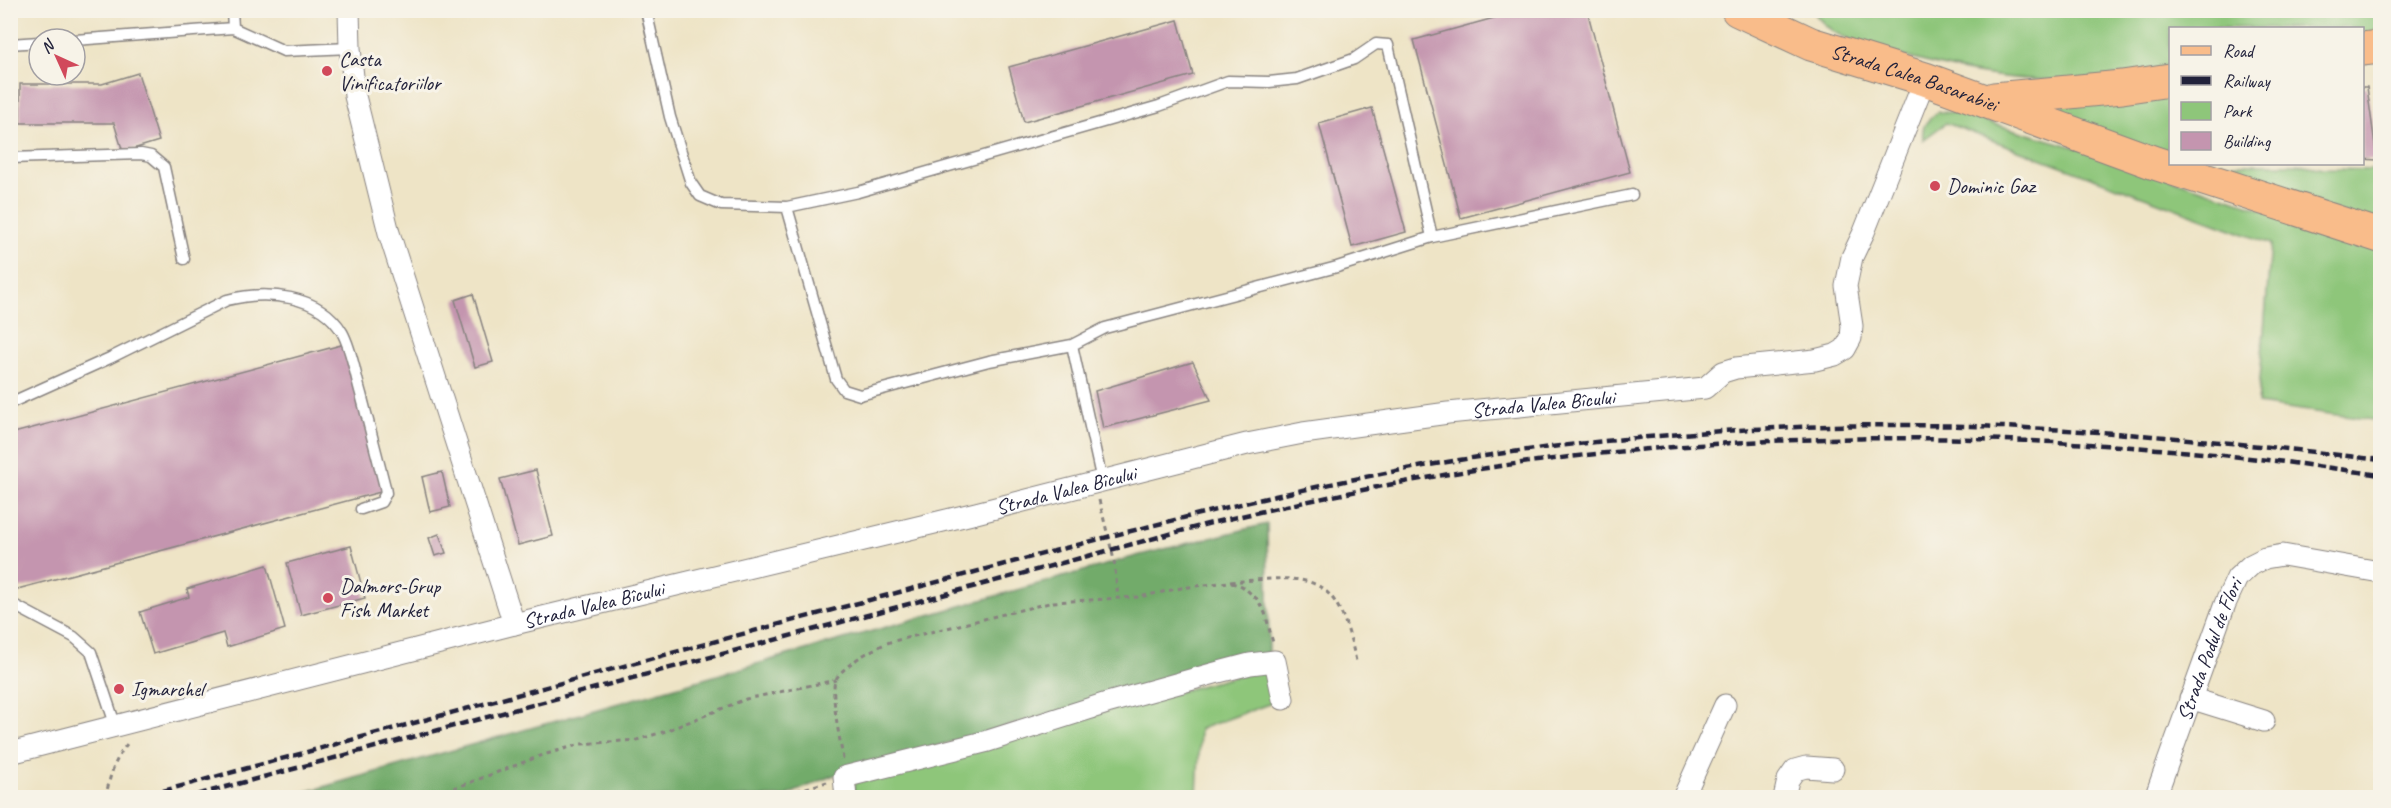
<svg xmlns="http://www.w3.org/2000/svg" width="2391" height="808" font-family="Caveat,sans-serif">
	<rect width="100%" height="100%" fill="#f7f3e8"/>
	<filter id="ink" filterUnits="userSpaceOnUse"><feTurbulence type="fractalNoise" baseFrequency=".0167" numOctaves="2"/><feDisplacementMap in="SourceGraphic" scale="12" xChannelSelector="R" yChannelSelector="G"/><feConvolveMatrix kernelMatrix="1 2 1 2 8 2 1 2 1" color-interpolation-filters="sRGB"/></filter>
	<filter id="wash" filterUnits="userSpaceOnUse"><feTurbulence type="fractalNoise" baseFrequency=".008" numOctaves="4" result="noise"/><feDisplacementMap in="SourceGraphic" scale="24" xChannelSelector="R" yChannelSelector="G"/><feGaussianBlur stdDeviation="1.35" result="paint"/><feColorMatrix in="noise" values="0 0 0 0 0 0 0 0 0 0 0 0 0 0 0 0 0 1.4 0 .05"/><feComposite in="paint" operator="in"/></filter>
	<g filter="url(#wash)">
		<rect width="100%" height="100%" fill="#eee4c6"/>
		<path fill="#8ec67a" stroke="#58745a" stroke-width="1.5" d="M 2380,10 L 2380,36 L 2363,37 L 2362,28 L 2170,28 L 2170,69 C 2135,73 2097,80 2061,80 C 2000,81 1940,68 1882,50 C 1851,39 1833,39 1813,11 Z
			M 2170,91 L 2170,158 L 2061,119 L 2061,111 L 2065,104 Z
			M 1939,112 L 1956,113 L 2081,149 L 2380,248 L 2380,421 L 2258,404 L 2271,244 L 1946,123 L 1923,140 C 1921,125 1927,120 1939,112 Z
			M 2189,164 L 2300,164 L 2323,169 L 2380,170 L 2380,225 Z
			M 1267,668 L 1280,700 L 1200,729 L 1197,797 L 854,797 L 854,786 L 858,777 Z"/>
		<path fill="#72ab6a" stroke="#4a6652" stroke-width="1.5" d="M 1267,524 L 1269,653 L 834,775 L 783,797 L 284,798 L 1140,555 Z"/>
		<g id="blocks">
			<path fill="#c495af" d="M 1523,10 L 1587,10 L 1630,172 L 1461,218 L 1414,40 Z
				M 1178,20 L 1193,75 L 1024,122 L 1009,67 Z
				M 138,73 L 159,141 L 123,152 L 114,123 L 20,123 L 20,84 L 102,84 Z
				M 2362,87 L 2367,87 L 2377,160 L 2362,159 Z
				M 1372,108 L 1406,232 L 1352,247 L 1319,123 Z
				M 473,294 L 493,362 L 475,367 L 455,300 Z
				M 345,344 L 384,491 L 10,591 L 10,434 Z
				M 1193,362 L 1211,400 L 1103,428 L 1095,391 Z
				M 536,470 L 553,536 L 518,545 L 500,479 Z
				M 442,472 L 450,507 L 430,512 L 422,477 Z
				M 439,534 L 446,553 L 435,556 L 429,538 Z
				M 351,546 L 365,598 L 301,615 L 287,563 Z
				M 267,565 L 285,629 L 227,647 L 223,633 L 153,654 L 140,612 L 189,597 L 187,589 Z"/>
		</g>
	</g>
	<g filter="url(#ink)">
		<use href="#blocks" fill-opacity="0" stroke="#888380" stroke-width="1.5"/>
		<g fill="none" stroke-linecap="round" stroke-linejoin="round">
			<g stroke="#888380" stroke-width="13">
				<path id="service" d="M 232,10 L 233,28
					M 646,10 L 670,117 L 691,183 L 700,196 L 721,205 L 787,207 L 858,192 L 1159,106 L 1228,81 L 1269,82 L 1297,79 L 1354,59 L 1376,44 L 1388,45 L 1432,237
					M 75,40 L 233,28 L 284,51 L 350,48
					M 10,44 L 39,42
					M 10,158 L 141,154 L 151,156 L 164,167 L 184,259
					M 787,207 L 836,379 L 844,390 L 860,395 L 989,361 L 1072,345 L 1105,328 L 1337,267 L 1432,237 L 1632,195
					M 1072,345 L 1102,481
					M 10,403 L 110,358 L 227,300 C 266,290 319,294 342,332 C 352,350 355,374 361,394 C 369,425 377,455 385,487 L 386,493 L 381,502 L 361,509
					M 10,603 L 74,637 L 91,652 L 116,727
					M 10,736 L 15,751"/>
			</g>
			<g stroke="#888380" stroke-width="23">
				<g id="minor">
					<path d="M 349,10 L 350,48 L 355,96 L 389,233 L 514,624"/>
					<path d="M 2190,698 L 2264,721"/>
					<path id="s1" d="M 10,753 L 514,624 L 976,513 L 1247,444 L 1303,433 L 1448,413 L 1705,388 L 1723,372 L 1736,368 L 1815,360 L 1835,355 L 1845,349 L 1851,338 L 1852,326 L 1846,286 L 1852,257 L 1864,232 L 1925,79"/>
					<path d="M 846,798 L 844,777 L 988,741 L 1107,703 L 1215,673 L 1250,664 L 1275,661 L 1283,699"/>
					<path d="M 1683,798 L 1725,705"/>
					<path d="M 1784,798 L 1788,780 L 1795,770 L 1806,767 L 1833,769"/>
					<path id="s2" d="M 2155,798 L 2225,604 L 2237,578 L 2251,565 L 2265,558 L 2283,555 L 2380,572"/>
				</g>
			</g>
			<g stroke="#888380" stroke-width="35">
				<g id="primary">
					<path id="s3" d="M 1738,10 L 1811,44 L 1925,79 L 2155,163 L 2380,236"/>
					<path d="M 2362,49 L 2380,47"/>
					<path d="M 1994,99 L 2122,87 L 2170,80"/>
				</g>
			</g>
			<path stroke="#888380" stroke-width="3" stroke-dasharray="4.5 4.5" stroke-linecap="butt" d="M 1099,500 L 1114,560 L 1118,598
				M 1230,582 C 1314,575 1336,571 1356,661
				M 843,759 C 841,743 829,691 836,679 C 846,663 874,648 890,642 L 1053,602 L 1139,597 L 1181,588 L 1228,582 L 1242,586 L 1257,599 L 1265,613 L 1273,643
				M 106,798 C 109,777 114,761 127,744
				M 419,798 L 466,784 L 543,755 L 581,744 L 637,740 L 666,731 L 746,699 L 836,680
				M 771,798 L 827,782"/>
			<use href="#service" stroke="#fff" stroke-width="10"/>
			<use href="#minor" stroke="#fff" stroke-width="21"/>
			<use href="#primary" stroke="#f9bc8a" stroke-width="33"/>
			<path stroke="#22223b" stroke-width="4.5" stroke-dasharray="9 4.5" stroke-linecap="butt" d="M 137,798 C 400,727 662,655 926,585 C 1141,528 1355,468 1577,444 C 1661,435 1745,428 1830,426 C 2014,421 2198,437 2380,460
				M 185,798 L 1211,523 C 1319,498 1427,475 1537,461 C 1817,425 2101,433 2380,475"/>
		</g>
	</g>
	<g fill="#d1495b" stroke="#f7f3e8" stroke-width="2">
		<circle cx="327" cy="71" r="6"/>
		<circle cx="1935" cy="186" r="6"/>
		<circle cx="328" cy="598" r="6"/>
		<circle cx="119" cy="689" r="6"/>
	</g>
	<g text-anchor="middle" stroke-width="6" stroke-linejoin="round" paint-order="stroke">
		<g font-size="21" fill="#22223b" stroke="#f7f3e8" text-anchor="start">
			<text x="339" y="66">Casta<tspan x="339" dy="24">Vinificatoriilor</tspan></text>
			<text x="1947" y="193">Dominic Gaz</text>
			<text x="340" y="593">Dalmors-Grup<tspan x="340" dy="24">Fish Market</tspan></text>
			<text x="131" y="696">Igmarchel</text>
		</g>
		<g font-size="21" fill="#22223b" stroke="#f7f3e8">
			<text dy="7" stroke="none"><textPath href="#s3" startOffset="189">Strada Calea Basarabiei</textPath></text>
			<text dy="7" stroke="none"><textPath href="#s1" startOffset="1574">Strada Valea Bîcului</textPath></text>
			<text dy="7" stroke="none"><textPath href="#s1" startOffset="1088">Strada Valea Bîcului</textPath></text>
			<text dy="7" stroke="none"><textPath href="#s1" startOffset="602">Strada Valea Bîcului</textPath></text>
			<text dy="7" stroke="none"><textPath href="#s2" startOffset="158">Strada Podul de Flori</textPath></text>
		</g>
	</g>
	<rect width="2391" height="808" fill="none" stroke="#f7f3e8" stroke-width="36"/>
	<rect x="2169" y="27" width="195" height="138" fill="#f7f3e8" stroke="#a29fa3" stroke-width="1.5"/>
	<rect x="2181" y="46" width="30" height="9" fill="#f9bc8a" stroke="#a29fa3" stroke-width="1.5"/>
	<text x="2223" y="57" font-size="18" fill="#22223b">Road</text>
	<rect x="2181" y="76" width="30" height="9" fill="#22223b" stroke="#a29fa3" stroke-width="1.5"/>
	<text x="2223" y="87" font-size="18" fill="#22223b">Railway</text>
	<rect x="2181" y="102" width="30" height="18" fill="#8ec67a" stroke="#a29fa3" stroke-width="1.5"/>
	<text x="2223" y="117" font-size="18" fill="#22223b">Park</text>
	<rect x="2181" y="132" width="30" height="18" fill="#c495af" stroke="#a29fa3" stroke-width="1.5"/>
	<text x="2223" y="147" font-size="18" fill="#22223b">Building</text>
	<g transform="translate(57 57) rotate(315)"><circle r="28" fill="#f7f3e8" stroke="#a29fa3" stroke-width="1.5"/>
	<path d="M0-4.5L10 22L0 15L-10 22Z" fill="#d1495b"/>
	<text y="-9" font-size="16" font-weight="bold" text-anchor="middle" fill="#22223b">N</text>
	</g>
</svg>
